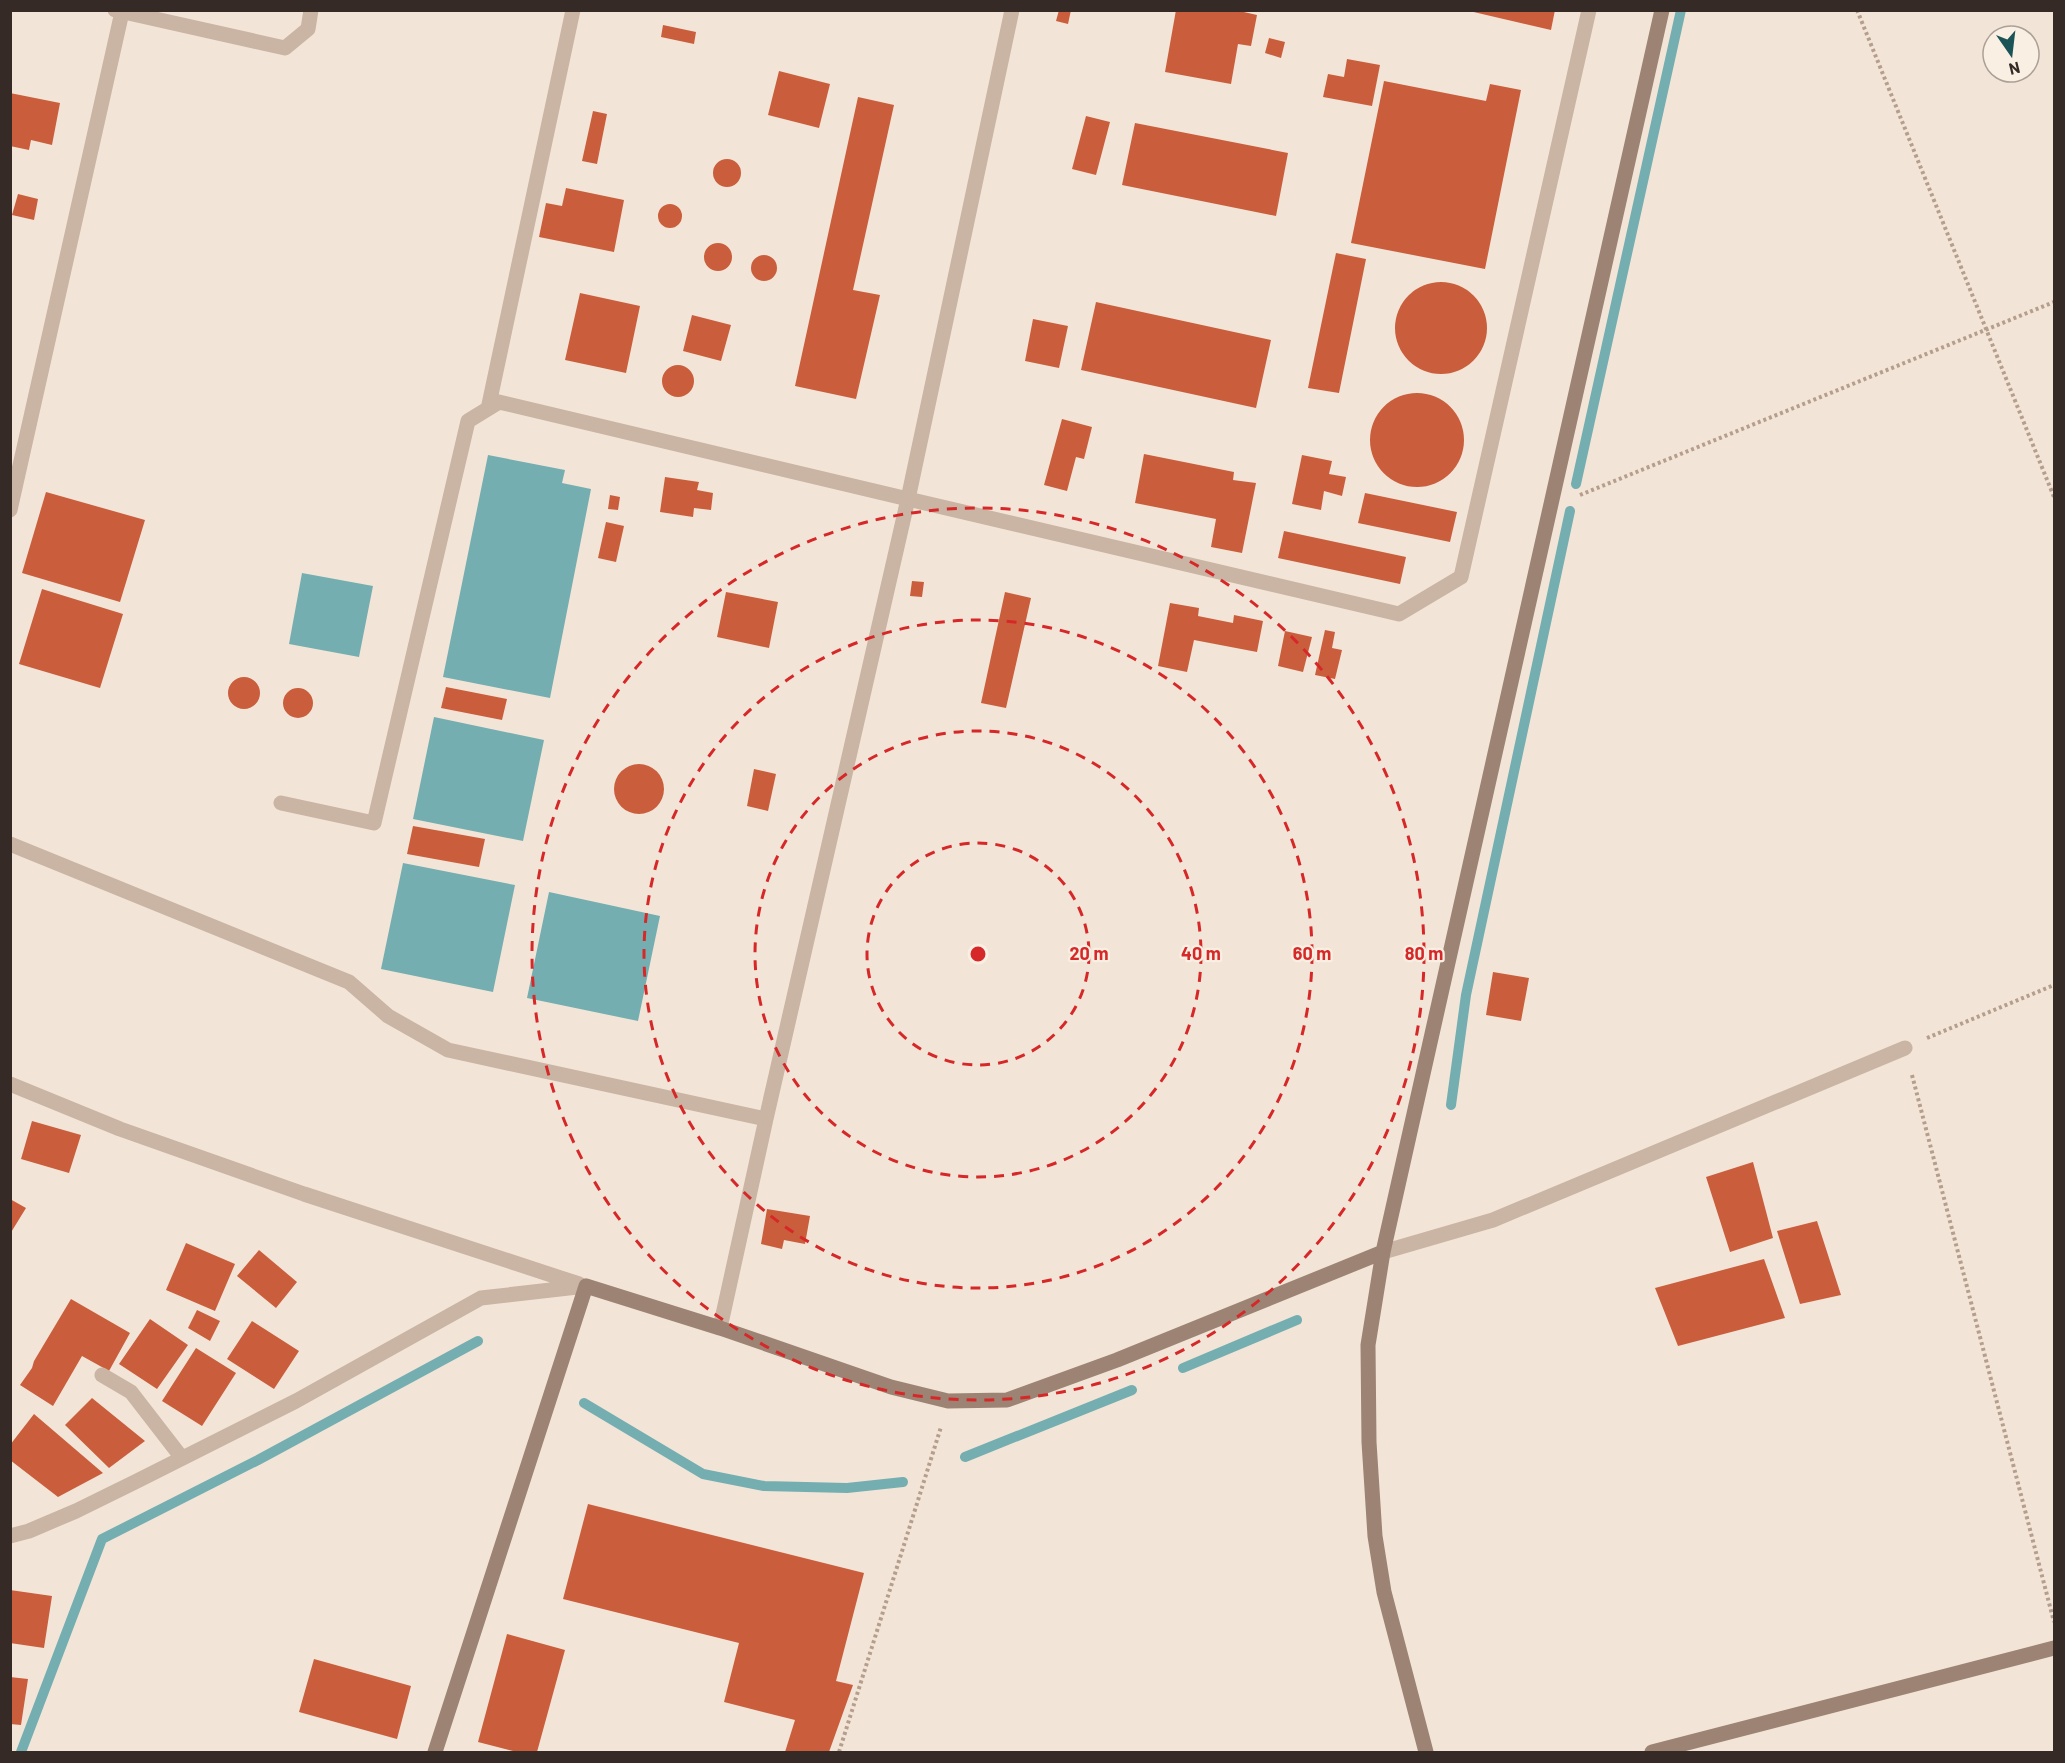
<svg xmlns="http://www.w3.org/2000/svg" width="2065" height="1763" font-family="Barlow,sans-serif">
	<rect width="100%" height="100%" fill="#f2e5d7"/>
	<path fill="#75aeb0" d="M 488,455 L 565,470 L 562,483 L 591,489 L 550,698 L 443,677 Z
		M 302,573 L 373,586 L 359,657 L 289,644 Z
		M 434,717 L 544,740 L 523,841 L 413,819 Z
		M 403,863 L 515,885 L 493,992 L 381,969 Z
		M 549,892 L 660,916 L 638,1021 L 527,998 Z"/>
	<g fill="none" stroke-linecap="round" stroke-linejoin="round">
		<path stroke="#75aeb0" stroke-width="10" d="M 1576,484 L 1681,10
			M 1451,1105 L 1466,995 L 1570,511
			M 1183,1368 L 1297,1320
			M 584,1403 L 703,1474 L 764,1486 L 847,1488 L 903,1482
			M 965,1457 L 1132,1390
			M 21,1752 L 102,1539 L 258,1460 L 478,1341"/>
	</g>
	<path fill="#ca5e3c" d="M 1059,10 L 1071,10 L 1068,24 L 1056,21 Z
		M 1176,10 L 1235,10 L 1257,15 L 1251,46 L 1238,44 L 1231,84 L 1165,72 Z
		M 1465,10 L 1555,10 L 1551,30 Z
		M 663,25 L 696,32 L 694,44 L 661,37 Z
		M 1269,38 L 1285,42 L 1281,58 L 1265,53 Z
		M 1347,59 L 1380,65 L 1372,106 L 1323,97 L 1328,74 L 1344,77 Z
		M 779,71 L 830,84 L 819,128 L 768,115 Z
		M 1384,81 L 1486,101 L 1490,84 L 1521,90 L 1485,269 L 1351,243 Z
		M 10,93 L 60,103 L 52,145 L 31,140 L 29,150 L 10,146 Z
		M 858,97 L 894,105 L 853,290 L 880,295 L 856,399 L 795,386 Z
		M 593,111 L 607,114 L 597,164 L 582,161 Z
		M 1086,116 L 1110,122 L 1096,175 L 1072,169 Z
		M 1135,123 L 1288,153 L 1276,216 L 1122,185 Z
		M713 173a14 14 0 1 1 28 0a14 14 0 1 1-28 0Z
		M 566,188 L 624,200 L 614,252 L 539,237 L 546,203 L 562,206 Z
		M 18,194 L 38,199 L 34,220 L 12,215 Z
		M658 216a12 12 0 1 1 24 0a12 12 0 1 1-24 0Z
		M704 257a14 14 0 1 1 28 0a14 14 0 1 1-28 0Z
		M 1336,253 L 1366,259 L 1339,393 L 1308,388 Z
		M751 268a13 13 0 1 1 26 0a13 13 0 1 1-26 0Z
		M1395 328a46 46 0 1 1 92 0a46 46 0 1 1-92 0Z
		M 580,293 L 640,306 L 626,373 L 565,360 Z
		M 1096,302 L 1271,340 L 1256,408 L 1081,370 Z
		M 692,315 L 731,325 L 721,361 L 683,351 Z
		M 1033,319 L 1068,326 L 1059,368 L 1025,361 Z
		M662 381a16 16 0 1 1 32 0a16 16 0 1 1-32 0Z
		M1370 440a47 47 0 1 1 94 0a47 47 0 1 1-94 0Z
		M 1062,419 L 1092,427 L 1084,459 L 1076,457 L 1067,491 L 1044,485 Z
		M 1144,454 L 1234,472 L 1233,480 L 1256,483 L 1242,553 L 1211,547 L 1216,519 L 1135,503 Z
		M 1302,455 L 1332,461 L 1329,474 L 1346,477 L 1342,496 L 1324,491 L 1321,510 L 1292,504 Z
		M 665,477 L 699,482 L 697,490 L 713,493 L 711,510 L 694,508 L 693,517 L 660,512 Z
		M 46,492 L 145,520 L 120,602 L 22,573 Z
		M 1365,493 L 1457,512 L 1450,542 L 1358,523 Z
		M 610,495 L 620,497 L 618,510 L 608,509 Z
		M 606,522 L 624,526 L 616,562 L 598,558 Z
		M 1284,531 L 1406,557 L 1400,584 L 1278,558 Z
		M 912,581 L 924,582 L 922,597 L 910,596 Z
		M 42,589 L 123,614 L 100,688 L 19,664 Z
		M 726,592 L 778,602 L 769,648 L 717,637 Z
		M 1005,592 L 1031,598 L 1006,708 L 981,703 Z
		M 1170,603 L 1199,608 L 1198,616 L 1233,623 L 1234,615 L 1263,621 L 1257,652 L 1194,640 L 1187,672 L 1158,666 Z
		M 1325,630 L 1335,632 L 1332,648 L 1342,650 L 1335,679 L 1315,675 Z
		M 1285,631 L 1312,637 L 1303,672 L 1278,666 Z
		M228 693a16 16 0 1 1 32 0a16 16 0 1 1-32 0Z
		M 446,687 L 507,699 L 502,720 L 441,708 Z
		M283 703a15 15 0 1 1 30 0a15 15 0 1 1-30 0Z
		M614 789a25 25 0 1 1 50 0a25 25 0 1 1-50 0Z
		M 754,769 L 776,774 L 768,811 L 747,806 Z
		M 413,826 L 485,839 L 479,867 L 407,854 Z
		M 1493,972 L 1529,978 L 1521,1021 L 1486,1015 Z
		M 32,1121 L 81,1135 L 69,1173 L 21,1159 Z
		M 1753,1162 L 1773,1238 L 1730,1252 L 1706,1177 Z
		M 10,1199 L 26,1208 L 10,1234 Z
		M 767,1209 L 810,1216 L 805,1244 L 784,1240 L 782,1249 L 761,1244 Z
		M 1817,1221 L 1841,1295 L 1800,1304 L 1777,1231 Z
		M 186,1243 L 235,1264 L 215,1311 L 166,1290 Z
		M 259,1250 L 297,1282 L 276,1308 L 237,1276 Z
		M 1764,1259 L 1785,1318 L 1678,1346 L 1655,1288 Z
		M 71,1299 L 130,1333 L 109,1371 L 82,1356 L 53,1406 L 20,1385 L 32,1368 L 34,1361 Z
		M 197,1310 L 220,1321 L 210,1341 L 188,1328 Z
		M 150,1319 L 188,1345 L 157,1389 L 119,1364 Z
		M 252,1321 L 299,1351 L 274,1389 L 227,1359 Z
		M 196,1348 L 236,1373 L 202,1426 L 162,1401 Z
		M 92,1398 L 145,1441 L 109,1468 L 65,1425 Z
		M 34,1414 L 103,1473 L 58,1497 L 10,1460 L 10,1445 Z
		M 588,1504 L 864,1573 L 836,1681 L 853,1685 L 829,1752 L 785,1752 L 795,1720 L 724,1702 L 739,1643 L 563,1599 Z
		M 10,1590 L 52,1596 L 44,1648 L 10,1643 Z
		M 507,1634 L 565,1650 L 537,1752 L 517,1752 L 478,1742 Z
		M 314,1659 L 411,1686 L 397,1739 L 299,1712 Z
		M 10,1677 L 28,1679 L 21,1725 L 10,1724 Z"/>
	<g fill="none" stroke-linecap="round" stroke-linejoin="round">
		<path stroke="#b69e8d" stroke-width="4" stroke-dasharray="3 3" stroke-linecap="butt" d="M 1857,10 L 2054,497
			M 1580,495 L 2054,302
			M 1927,1038 L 2054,985
			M 1912,1075 L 2054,1622
			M 839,1752 L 941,1427"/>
		<path stroke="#cab4a3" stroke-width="15" d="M 115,10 L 285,48 L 308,29 L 311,10
			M 488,409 L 573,10
			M 10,510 L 122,12
			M 281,803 L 374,823 L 468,421 L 499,402 L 908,499 L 1399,614 L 1461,577 L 1589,10
			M 10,844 L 349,982 L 388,1016 L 448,1050 L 766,1119
			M 720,1328 L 766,1119 L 908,499 L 1012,10"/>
		<path stroke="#cab4a3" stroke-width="15" d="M 10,1084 L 120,1129 L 304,1194 L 579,1284
			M 1383,1252 L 1493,1220 L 1905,1048
			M 102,1375 L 131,1392 L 182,1458
			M 10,1536 L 29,1531 L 76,1511 L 137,1481 L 296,1401 L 481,1298 L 586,1286"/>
		<path stroke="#9d8374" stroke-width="15" d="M 1383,1252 L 1368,1345 L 1369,1442 L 1375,1536 L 1384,1592 L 1426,1752
			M 435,1752 L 586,1286 L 720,1328 L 891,1387 L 948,1401 L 1007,1400 L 1117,1360 L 1383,1252 L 1662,10
			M 1652,1752 L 2054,1648"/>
	</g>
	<g fill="none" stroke="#d62828" stroke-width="3" stroke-dasharray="10 8">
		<circle cx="978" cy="954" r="111"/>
		<circle cx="978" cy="954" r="223"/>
		<circle cx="978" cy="954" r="334"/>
		<circle cx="978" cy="954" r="446"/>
	</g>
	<circle cx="978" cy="954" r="9" fill="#d62828" stroke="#faefe3" stroke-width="3"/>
	<g font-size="18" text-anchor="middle" font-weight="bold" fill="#d62828" stroke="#faefe3" stroke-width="4.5" stroke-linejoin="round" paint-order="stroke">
		<text x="1089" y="960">20 m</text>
		<text x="1201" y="960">40 m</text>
		<text x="1312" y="960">60 m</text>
		<text x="1424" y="960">80 m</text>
	</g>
	<rect width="2065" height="1763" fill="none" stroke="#352a25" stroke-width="24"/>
	<g transform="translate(2011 54) rotate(166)"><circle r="28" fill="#faefe3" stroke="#aba097" stroke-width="1.5"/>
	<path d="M0-4.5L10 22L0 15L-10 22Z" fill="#1a5457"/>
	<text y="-9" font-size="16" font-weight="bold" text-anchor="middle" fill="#352a25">N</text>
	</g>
</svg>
